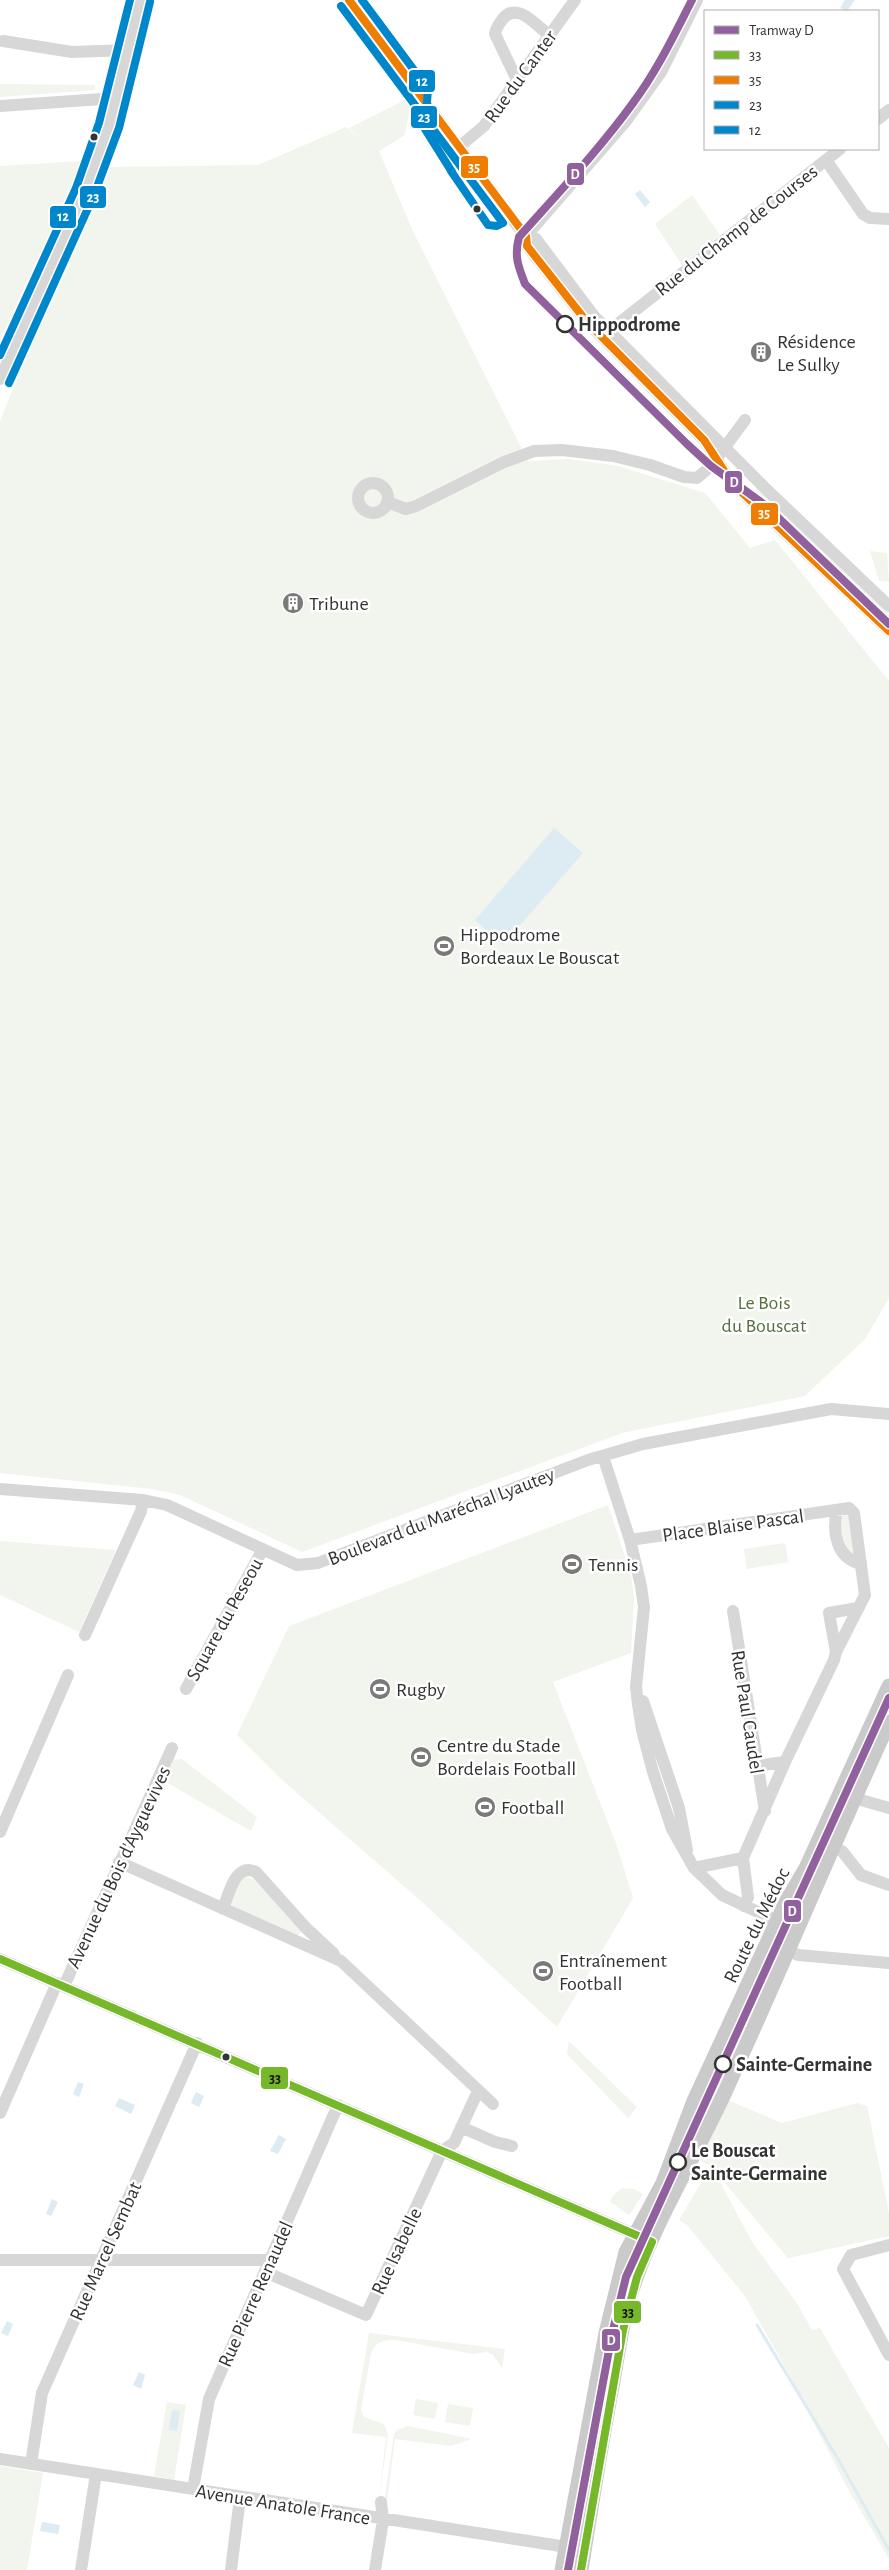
<svg xmlns="http://www.w3.org/2000/svg" width="889" height="2570" font-family="'Alegreya Sans',sans-serif">
	<rect width="100%" height="100%" fill="#fff"/>
	<path fill="#f1f5ed" d="M 0,84 L 95,85 L 95,90 L 0,97 Z
		M 405,100 L 410,107 L 405,135 L 379,151 L 412,229 L 528,461 L 569,459 L 618,466 L 705,493 L 750,548 L 775,540 L 889,681 L 889,1298 L 865,1339 L 805,1396 L 622,1433 L 302,1552 L 180,1495 L 152,1489 L 0,1473 L 0,421 L 37,330 L 101,192 L 108,167 L 258,165 L 346,127 L 365,141 L 349,128 Z
		M 83,161 L 0,340 L 0,166 Z
		M 692,195 L 720,235 L 682,265 L 655,224 Z
		M 757,488 L 889,614 L 889,627 L 751,496 Z
		M 870,551 L 887,553 L 889,582 L 879,581 Z
		M 608,1505 L 631,1575 L 634,1596 L 631,1653 L 553,1682 L 617,1846 L 633,1898 L 557,2027 L 422,1902 L 282,1780 L 237,1735 L 289,1626 Z
		M 842,1513 L 848,1513 L 855,1553 L 850,1557 L 840,1532 Z
		M 0,1541 L 116,1550 L 79,1632 L 0,1595 Z
		M 785,1543 L 788,1562 L 747,1569 L 744,1549 Z
		M 182,1759 L 257,1817 L 251,1831 L 164,1781 L 173,1760 Z
		M 245,1877 L 257,1880 L 302,1930 L 300,1934 L 296,1936 L 233,1908 C 230,1897 237,1884 245,1877 Z
		M 569,2041 L 637,2107 L 628,2118 L 567,2054 Z
		M 727,2100 L 782,2123 L 857,2103 L 867,2106 L 889,2213 L 889,2236 L 788,2258 L 713,2169 L 752,2242 L 797,2303 L 812,2330 L 820,2328 L 889,2448 L 889,2559 L 845,2484 L 789,2374 L 745,2296 L 687,2225 L 679,2220 L 711,2166 L 696,2158 Z
		M 622,2188 L 634,2189 L 643,2194 L 629,2215 L 610,2202 L 613,2196 Z
		M 369,2333 L 505,2349 L 502,2368 L 493,2355 L 487,2352 L 473,2354 L 396,2340 C 383,2340 377,2341 371,2353 L 361,2410 L 364,2417 L 384,2424 L 388,2434 L 379,2502 L 386,2437 L 352,2433 Z
		M 416,2399 L 438,2403 L 435,2419 L 413,2415 Z
		M 167,2402 L 186,2405 L 174,2480 L 154,2476 Z
		M 448,2404 L 473,2408 L 470,2426 L 445,2422 Z
		M 408,2426 L 472,2439 L 451,2446 L 395,2439 L 387,2503 L 384,2503 L 394,2434 L 397,2430 Z
		M 0,2466 L 43,2473 L 27,2570 L 0,2570 Z"/>
	<path fill="#ddebf3" d="M 845,0 L 855,0 L 847,11 L 840,8 Z
		M 640,190 L 650,202 L 645,207 L 635,194 Z
		M 554,828 L 583,853 L 503,945 L 475,920 Z
		M 78,2082 L 84,2084 L 79,2097 L 73,2094 Z
		M 196,2092 L 204,2096 L 199,2107 L 191,2103 Z
		M 119,2098 L 135,2105 L 131,2114 L 115,2106 Z
		M 279,2135 L 286,2139 L 278,2154 L 270,2151 Z
		M 52,2199 L 58,2202 L 51,2216 L 46,2214 Z
		M 7,2321 L 13,2324 L 8,2336 L 1,2333 Z
		M 139,2372 L 145,2375 L 141,2389 L 133,2385 Z
		M 172,2410 L 180,2411 L 177,2431 L 169,2430 Z
		M 42,2522 L 60,2525 L 58,2534 L 40,2531 Z"/>
	<g fill="none" stroke-linecap="round" stroke-linejoin="round">
		<path stroke="#ddebf3" stroke-width="3" d="M 757,2325 L 838,2459 L 889,2550"/>
		<path stroke="#d7d7d7" stroke-width="12" d="M 349,0 L 522,232 L 526,236 L 536,239 L 594,316 L 765,488 L 889,606
			M 3,41 L 72,52 L 129,50
			M 517,80 L 495,34 C 496,28 498,25 502,20 C 516,0 536,25 550,36
			M 0,106 L 117,98
			M 878,119 L 889,110
			M 459,147 L 484,126 L 575,0
			M 826,160 L 863,214 L 870,218 L 889,219
			M 526,236 L 527,246 L 587,322 L 704,440 L 732,483 L 889,631
			M 526,236 L 626,121 L 661,72 L 697,0
			M 609,331 L 840,149
			M 0,379 L 85,192 L 109,126 L 140,0
			M358 498a15 15 0 1 1 30 0a15 15 0 1 1-30 0Z
			M 387,502 L 406,509 L 416,506 L 504,462 L 534,451 L 562,450 L 613,456 L 650,465 L 684,477 L 697,478 L 711,466 L 745,420
			M 603,1456 L 630,1540 L 641,1586 L 644,1607 L 636,1687 L 638,1704 L 642,1730 L 653,1772 L 672,1829 L 694,1868 L 722,1895 L 798,1931
			M 0,1489 L 143,1500 L 167,1505 L 297,1565 L 318,1563 L 588,1460 L 643,1444 L 831,1409 L 889,1414
			M 837,1510 C 832,1532 836,1558 861,1564
			M 630,1540 L 849,1508 L 854,1513 L 865,1595 L 836,1652 L 834,1660 L 785,1762 L 743,1858 L 748,1897 L 744,1906
			M 733,1611 L 765,1811
			M 85,1635 L 141,1511 L 143,1500
			M 836,1652 L 829,1613 L 858,1608
			M 186,1689 L 263,1549
			M 643,1701 L 679,1808 L 687,1850
			M 756,1766 L 785,1762
			M 854,1798 L 889,1808
			M 0,1832 L 68,1675
			M 832,1846 L 842,1851 L 861,1875 L 889,1885
			M 119,1862 L 341,1961 L 493,2104
			M 694,1868 L 743,1858
			M 223,1909 C 229,1894 235,1862 256,1872 L 306,1928 L 334,1954
			M 768,1942 L 798,1955 L 889,1963
			M 0,1959 L 652,2242
			M 64,1986 L 172,1748
			M 0,2113 L 57,1983
			M 461,2127 L 495,2142 L 512,2146
			M 889,2245 L 851,2255 L 843,2269 L 889,2355
			M 0,2260 L 270,2260
			M 265,2272 L 366,2315 L 442,2151 L 454,2143 L 478,2091
			M 0,2459 L 567,2547
			M 31,2464 L 42,2393 L 197,2043
			M 193,2489 L 209,2399 L 338,2105
			M 81,2570 L 96,2474
			M 231,2570 L 240,2498
			M 375,2570 L 383,2520 L 381,2502"/>
		<path stroke="#cacaca" stroke-width="15" d="M 562,2570 L 606,2333 L 626,2252 L 663,2183 L 694,2101 L 786,1902 L 806,1868 L 889,1686
			M 581,2570 C 591,2507 601,2444 613,2381 C 618,2353 622,2324 630,2296 C 652,2225 693,2161 724,2094 C 781,1970 832,1846 889,1722"/>
		<g stroke="#fff" stroke-width="11">
			<path id="bus-1" d="M 0,1959 L 652,2242 L 637,2277 L 623,2330 L 581,2570"/>
		</g>
		<g stroke="#fff" stroke-width="11">
			<path id="bus-2" d="M 349,0 L 526,236 L 527,246 L 587,322 L 704,440 L 732,483 L 889,631"/>
		</g>
		<g stroke="#fff" stroke-width="11">
			<path id="bus-3" d="M 341,6 L 503,223 L 497,226 L 488,225 L 451,171
				M 9,383 L 94,195 L 119,128 L 150,2"/>
		</g>
		<g stroke="#fff" stroke-width="11">
			<path id="bus-4" d="M 362,0 L 428,89 L 425,129 L 452,172
				M 0,355 L 76,188 L 99,123 L 130,0"/>
		</g>
		<use href="#bus-1" stroke="#76b82a" stroke-width="8"/>
		<use href="#bus-2" stroke="#ee7d00" stroke-width="8"/>
		<use href="#bus-3" stroke="#0086cb" stroke-width="8"/>
		<use href="#bus-4" stroke="#0086cb" stroke-width="8"/>
		<g stroke="#fff" stroke-width="11">
			<path id="tram-1" d="M 692,0 C 674,35 657,71 633,103 C 599,150 558,193 519,237 C 514,256 518,266 525,284 L 687,444 L 711,466 L 765,505 L 889,624
				M 568,2570 L 612,2334 L 626,2277 L 889,1698"/>
		</g>
		<use href="#tram-1" stroke="#91619d" stroke-width="8"/>
	</g>
	<defs>
		<g id="building-disc" transform="scale(1.125)"><circle r="9.5" fill="#7a7a7a" stroke="#fff"/><path d="M-4-6H4V6H1V3H-1V6H-4ZM-2.5-4.3h1.7v1.8h-1.7ZM.8-4.3h1.7v1.8H.8ZM-2.5-1h1.7V.8h-1.7ZM.8-1h1.7V.8H.8Z" fill="#fff"/></g>
		<g id="stadium-disc" transform="scale(1.125)"><circle r="9.5" fill="#7a7a7a" stroke="#fff"/><path d="M0-5a6.5 5 0 1 0 0 10a6.5 5 0 1 0 0-10ZM-3.5-1.8h7v3.6h-7Z" fill="#fff"/></g>
	</defs>
	<g fill-rule="evenodd">
		<use href="#building-disc" x="761" y="352"/>
		<use href="#building-disc" x="293" y="603"/>
		<use href="#stadium-disc" x="444" y="946"/>
		<use href="#stadium-disc" x="572" y="1564"/>
		<use href="#stadium-disc" x="380" y="1689"/>
		<use href="#stadium-disc" x="421" y="1757"/>
		<use href="#stadium-disc" x="485" y="1807"/>
		<use href="#stadium-disc" x="543" y="1971"/>
	</g>
	<g fill="#333" stroke="#fff" stroke-width="2">
		<circle cx="94" cy="137" r="4.5"/>
		<circle cx="477" cy="209" r="4.5"/>
		<circle cx="226" cy="2057" r="4.5"/>
	</g>
	<g fill="#fff" stroke="#333" stroke-width="2.5">
		<circle cx="565" cy="324" r="8"/>
		<circle cx="723" cy="2064" r="8"/>
		<circle cx="678" cy="2162" r="8"/>
	</g>
	<g text-anchor="middle" stroke-width="5" stroke-linejoin="round" paint-order="stroke">
		<g font-size="20" fill="#333" stroke="#fff">
			<text transform="translate(520 76) rotate(-54)" y="7">Rue du Canter</text>
			<text transform="translate(736 230) rotate(-38)" y="7">Rue du Champ de Courses</text>
			<text transform="translate(441 1516) rotate(-21)" y="7">Boulevard du Maréchal Lyautey</text>
			<text transform="translate(733 1525) rotate(-8)" y="7">Place Blaise Pascal</text>
			<text transform="translate(224 1619) rotate(-61)" y="7">Square du Peseou</text>
			<text transform="translate(748 1712) rotate(81)" y="7">Rue Paul Caudel</text>
			<text transform="translate(118 1867) rotate(-65)" y="7">Avenue du Bois d'Ayguevives</text>
			<text transform="translate(756 1925) rotate(-64)" y="7">Route du Médoc</text>
			<text transform="translate(105 2251) rotate(-66)" y="7">Rue Marcel Sembat</text>
			<text transform="translate(396 2251) rotate(-65)" y="7">Rue Isabelle</text>
			<text transform="translate(255 2294) rotate(-66)" y="7">Rue Pierre Renaudel</text>
			<text transform="translate(283 2504) rotate(9)" y="7">Avenue Anatole France</text>
		</g>
		<g font-size="20" font-weight="bold" fill="#333" stroke="#fff" text-anchor="start">
			<text x="578" y="331">Hippodrome</text>
			<text x="736" y="2071">Sainte-Germaine</text>
			<text x="691" y="2157">Le Bouscat<tspan x="691" dy="23">Sainte-Germaine</tspan></text>
		</g>
		<g font-size="20" fill="#333" stroke="#fff" text-anchor="start">
			<text x="777" y="348">Résidence<tspan x="777" dy="23">Le Sulky</tspan></text>
			<text x="309" y="610">Tribune</text>
			<text x="460" y="941">Hippodrome<tspan x="460" dy="23">Bordeaux Le Bouscat</tspan></text>
			<text x="588" y="1571">Tennis</text>
			<text x="396" y="1696">Rugby</text>
			<text x="437" y="1752">Centre du Stade<tspan x="437" dy="23">Bordelais Football</tspan></text>
			<text x="501" y="1814">Football</text>
			<text x="559" y="1967">Entraînement<tspan x="559" dy="23">Football</tspan></text>
		</g>
		<g font-size="20" fill="#56703f" stroke="#fff">
			<text x="764" y="1309">Le Bois<tspan x="764" dy="23">du Bouscat</tspan></text>
		</g>
	</g>
	<g stroke="#fff" stroke-width="2">
		<rect x="408" y="69" width="28" height="24" rx="5" fill="#0086cb"/>
		<rect x="410" y="105" width="28" height="24" rx="5" fill="#0086cb"/>
		<rect x="460" y="155" width="29" height="24" rx="5" fill="#ee7d00"/>
		<rect x="566" y="162" width="19" height="24" rx="5" fill="#91619d"/>
		<rect x="79" y="185" width="28" height="24" rx="5" fill="#0086cb"/>
		<rect x="49" y="205" width="28" height="24" rx="5" fill="#0086cb"/>
		<rect x="724" y="470" width="19" height="24" rx="5" fill="#91619d"/>
		<rect x="750" y="502" width="29" height="24" rx="5" fill="#ee7d00"/>
		<rect x="783" y="1899" width="19" height="24" rx="5" fill="#91619d"/>
		<rect x="260" y="2066" width="29" height="24" rx="5" fill="#76b82a"/>
		<rect x="613" y="2300" width="29" height="24" rx="5" fill="#76b82a"/>
		<rect x="601" y="2328" width="20" height="24" rx="5" fill="#91619d"/>
	</g>
	<g font-size="14" text-anchor="middle" font-weight="bold" fill="#fff">
		<text x="422" y="86">12</text>
		<text x="424" y="122">23</text>
		<text x="474" y="172">35</text>
		<text x="575" y="179">D</text>
		<text x="93" y="202">23</text>
		<text x="63" y="221">12</text>
		<text x="734" y="487">D</text>
		<text x="764" y="518">35</text>
		<text x="792" y="1916">D</text>
		<text x="611" y="2345">D</text>
	</g>
	<g font-size="14" text-anchor="middle" font-weight="bold" fill="#111">
		<text x="275" y="2083">33</text>
		<text x="628" y="2317">33</text>
	</g>
	<rect x="704" y="10" width="175" height="140" fill="#ffffff" stroke="#adadad"/>
	<rect x="714" y="26" width="25" height="8" fill="#91619d" stroke="#adadad"/>
	<text x="749" y="35" font-size="15" fill="#333333">Tramway D</text>
	<rect x="714" y="51" width="25" height="8" fill="#76b82a" stroke="#adadad"/>
	<text x="749" y="60" font-size="15" fill="#333333">33</text>
	<rect x="714" y="76" width="25" height="8" fill="#ee7d00" stroke="#adadad"/>
	<text x="749" y="85" font-size="15" fill="#333333">35</text>
	<rect x="714" y="101" width="25" height="8" fill="#0086cb" stroke="#adadad"/>
	<text x="749" y="110" font-size="15" fill="#333333">23</text>
	<rect x="714" y="126" width="25" height="8" fill="#0086cb" stroke="#adadad"/>
	<text x="749" y="135" font-size="15" fill="#333333">12</text>
</svg>
